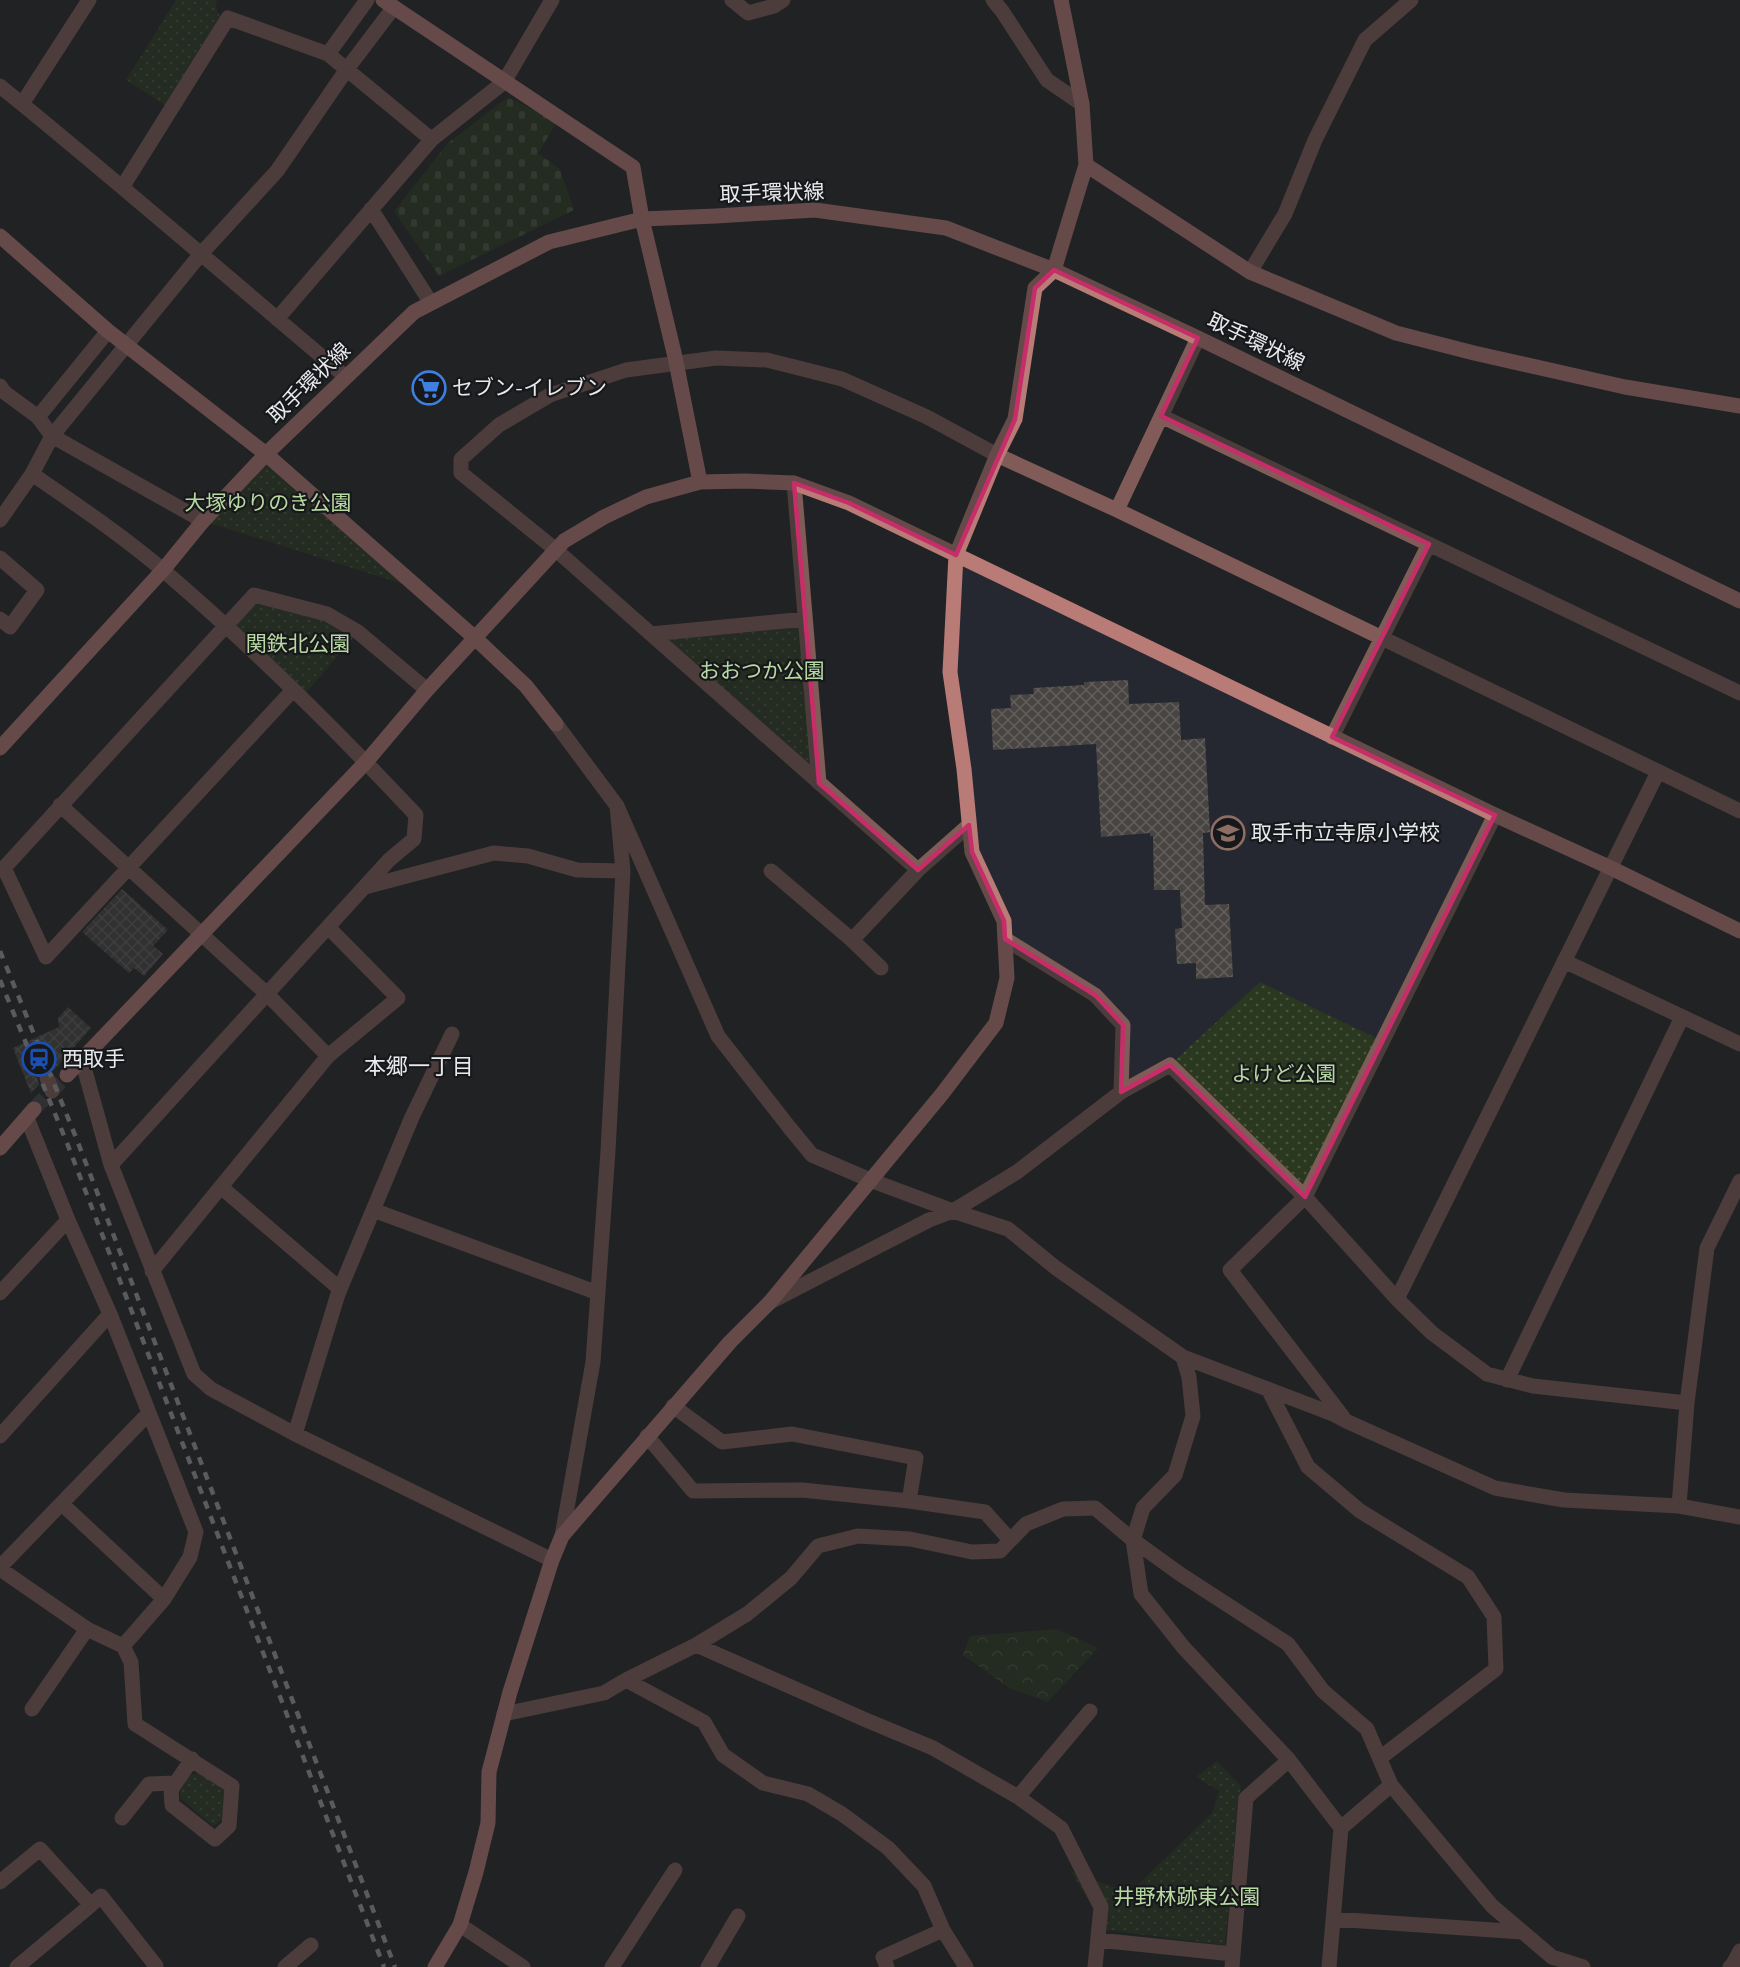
<svg xmlns="http://www.w3.org/2000/svg" width="1740" height="1967" font-family="Montserrat,'Noto Sans JP',sans-serif">
	<defs>
		<pattern id="forest-crowns" width="20" height="18" patternUnits="userSpaceOnUse" patternTransform="scale(1.5)"><rect width="20" height="18" fill="#29381e"/><path d="M2 6a3 3 0 1 1 6 0M12 15a3 3 0 1 1 6 0" fill="none" stroke="#48553f"/></pattern>
		<pattern id="cemetery-stones" width="16" height="16" patternUnits="userSpaceOnUse" patternTransform="scale(1.5)"><rect width="16" height="16" fill="#29381e"/><path d="M2 7V4a2 2 0 0 1 4 0v3zM10 15v-3a2 2 0 0 1 4 0v3z" fill="#48553f"/></pattern>
		<pattern id="park-dots" width="8" height="8" patternUnits="userSpaceOnUse" patternTransform="scale(1.5)"><rect width="8" height="8" fill="#29381e"/><path d="M2 2h.1M6 6h.1" fill="none" stroke="#48553f" stroke-width="1.8" stroke-linecap="round"/></pattern>
		<pattern id="building-cross-hatch" width="8" height="8" patternUnits="userSpaceOnUse" patternTransform="scale(1.5)"><rect width="8" height="8" fill="#474441"/><path d="M0 0l8 8M0 8l8-8" fill="none" stroke="#625f5d"/></pattern>
	</defs>
	<rect width="100%" height="100%" fill="#202225"/>
	<path fill="#252831" d="M 956,555 L 1495,815 L 1382,1041 L 1170,1065 L 1121,1092 L 1123,1025 L 1005,939 L 972,852 L 950,672 Z"/>
	<path fill="url(#forest-crowns)" d="M 1057,1629 L 1098,1648 L 1048,1702 L 1009,1688 L 963,1655 L 970,1636 Z"/>
	<path fill="url(#cemetery-stones)" d="M 508,97 L 557,122 L 538,153 L 560,169 L 574,210 L 439,276 L 394,211 L 448,143 Z"/>
	<path fill="url(#park-dots)" d="M 176,0 L 217,0 L 216,7 L 224,26 L 171,109 L 126,80 Z
		M 266,454 L 419,589 L 203,521 Z
		M 254,595 L 358,632 L 302,698 L 225,626 Z
		M 805,619 L 819,783 L 651,634 Z
		M 1260,982 L 1382,1041 L 1305,1197 L 1170,1065 Z
		M 1217,1761 L 1241,1786 L 1237,1813 L 1225,1945 L 1106,1930 L 1071,1871 L 1129,1893 L 1213,1812 L 1219,1791 L 1196,1777 Z
		M 199,1773 L 224,1790 L 222,1820 L 213,1826 L 180,1798 L 180,1792 L 189,1775 Z"/>
	<path fill="url(#building-cross-hatch)" d="M 1128,680 L 1129,704 L 1179,702 L 1181,740 L 1205,738 L 1210,832 L 1203,833 L 1205,905 L 1229,904 L 1233,977 L 1196,979 L 1196,963 L 1177,964 L 1175,929 L 1182,928 L 1180,890 L 1154,890 L 1153,836 L 1150,836 L 1150,833 L 1101,837 L 1096,744 L 993,750 L 991,709 L 1011,708 L 1010,695 L 1034,694 L 1033,688 L 1084,685 L 1084,682 Z
		M 122,889 L 168,930 L 153,946 L 163,954 L 144,976 L 134,968 L 129,973 L 82,932 Z
		M 68,1007 L 91,1028 L 53,1071 L 48,1068 L 40,1071 L 37,1077 L 39,1085 L 31,1093 L 13,1048 L 59,1027 L 58,1018 Z"/>
	<g fill="none" stroke-linecap="round" stroke-linejoin="round">
		<path stroke="#3e4043" stroke-width="15" stroke-dasharray="15 8" stroke-linecap="butt" d="M 34,1109 L 67,1075"/>
		<path stroke="#815b57" stroke-width="15" d="M 89,0 L 22,104 C 132,194 238,286 346,377
			M 367,0 L 328,54 L 431,139
			M 732,0 L 748,13 L 774,6 L 783,0
			M 993,0 L 1002,11 L 1047,80 L 1082,104
			M 0,86 L 22,104
			M 123,186 L 228,18 L 328,54
			M 371,209 L 431,303
			M 1250,272 L 1285,214 L 1315,140 L 1365,40 L 1411,0
			M 277,319 L 432,139 L 504,82 L 552,0
			M 0,386 L 4,392 L 38,417 L 52,436 L 203,521
			M 1163,414 L 1161,416 L 1740,693
			M 38,417 L 108,331
			M 794,483 L 819,783
			M 1117,510 L 1198,338
			M 0,520 L 32,474
			M 0,558 L 37,590 L 10,627 L 0,619
			M 651,634 L 805,619
			M 293,690 L 46,957 L 4,868 L 254,595 L 327,614 L 358,632 L 427,690
			M 556,724 L 617,806 L 623,871 L 608,1151 L 593,1362 L 562,1536
			M 1332,737 L 1429,544
			M 60,805 L 268,995 L 328,1056 L 152,1271
			M 617,806 L 718,1036 L 789,1127 L 812,1155 L 870,1180 L 953,1211 L 1017,1172 L 1121,1092 L 1170,1065 L 1305,1197 L 1397,1299 L 1432,1333 L 1487,1374 L 1533,1386 L 1687,1403
			M 918,870 L 556,550 L 461,473 L 461,459 L 499,425 L 550,395 L 626,370 L 716,358 L 767,360 L 842,379 L 927,417 L 997,455 L 1117,510 L 1740,811
			M 771,871 L 852,940 L 881,968
			M 365,887 L 494,853 L 528,856 L 577,870 L 623,871
			M 1005,939 L 1095,995 L 1123,1025 L 1121,1092
			M 852,940 L 918,870 L 969,825
			M 1564,961 L 1740,1044
			M 328,1056 L 398,998 L 329,928
			M 82,1060 L 111,1165 L 194,1374 L 211,1389 L 295,1434 L 552,1560
			M 47,1078 L 52,1091
			M 27,1118 L 68,1220 L 110,1314 L 196,1532 L 190,1557 L 164,1599 L 123,1646 L 131,1662 L 135,1724 L 232,1786 L 229,1826 L 215,1839 L 172,1805 L 171,1790 L 192,1759
			M 111,1165 L 389,860 L 414,839 L 416,815 C 336,730 253,647 164,571 C 123,536 77,505 32,474 L 52,436 L 200,255 L 277,171 L 347,69 L 394,7
			M 221,1187 L 340,1289
			M 373,1210 L 598,1293
			M 0,1293 L 68,1220
			M 1397,1299 L 1658,772
			M 770,1302 L 929,1220 L 953,1211 L 1008,1229 L 1056,1268 L 1183,1357 L 1333,1414 L 1346,1421 L 1495,1488 L 1564,1500 L 1679,1506 L 1740,1517
			M 1183,1357 L 1189,1377 L 1193,1416 L 1175,1475 L 1143,1508 L 1133,1540 L 1180,1574 L 1288,1644 L 1323,1691 L 1367,1729 L 1391,1785 L 1492,1906 L 1552,1957 L 1583,1967
			M 1507,1380 L 1682,1017
			M 1268,1389 L 1308,1467 L 1360,1511 L 1468,1577 L 1494,1617 L 1496,1669 L 1380,1758
			M 673,1406 L 722,1442 L 792,1434 L 916,1458 L 909,1501
			M 1343,1417 L 1230,1270 L 1305,1197 L 1495,815
			M 295,1434 L 338,1294 L 412,1117 L 452,1034
			M 0,1436 L 110,1314
			M 647,1436 L 693,1491 L 802,1490 L 909,1501 L 985,1512 L 1010,1540
			M 62,1504 L 164,1599
			M 1679,1506 L 1687,1403 L 1707,1248 L 1740,1181
			M 0,1567 L 149,1413
			M 0,1569 L 87,1629 L 32,1709
			M 87,1629 L 123,1646
			M 696,1645 L 866,1720 L 933,1748 L 1018,1797 L 1061,1828 L 1101,1907 L 1095,1967
			M 626,1680 L 704,1722 L 723,1755 L 763,1783 L 808,1794 L 842,1814 L 888,1848 L 924,1886 L 943,1930 L 966,1967
			M 504,1714 L 604,1693 L 626,1680 L 696,1645 L 747,1614 L 791,1578 L 818,1546 L 858,1536 L 910,1539 L 972,1552 L 1000,1551 L 1026,1524 L 1063,1509 L 1095,1508 L 1133,1540 L 1141,1594 L 1184,1648 L 1289,1760 L 1341,1828 L 1329,1967
			M 1018,1797 L 1090,1711
			M 122,1818 L 149,1784 L 175,1783
			M 1341,1828 L 1391,1785
			M 0,1882 L 40,1849 L 91,1905 L 101,1896 L 156,1966 L 155,1967
			M 1333,1919 L 1522,1932
			M 460,1925 L 523,1967
			M 1098,1940 L 1233,1954
			M 17,1967 L 91,1905
			M 285,1967 L 311,1945
			M 612,1967 L 675,1870
			M 708,1967 L 738,1916
			M 887,1967 L 883,1957 L 943,1930
			M 1232,1967 L 1246,1798 L 1289,1760
			M 1730,1967 L 1733,1964 L 1740,1951"/>
		<path stroke="#b87b76" stroke-width="15" d="M 383,0 L 633,167 L 642,219 L 675,357 L 700,482
			M 1061,0 L 1082,104 L 1086,165
			M 0,236 L 108,331 L 266,454 L 475,638 L 526,686 L 556,724
			M 0,748 L 163,570 L 203,521 L 266,454 L 414,312 L 549,242 L 642,219 L 716,216 L 815,210 L 946,228 L 1054,270 L 1198,338 L 1740,601
			M 67,1075 L 366,762 L 427,690 L 564,541 L 604,517 L 646,497 L 700,482 L 745,481 L 794,483 L 849,503 L 1495,815 L 1611,868 L 1740,931
			M 0,1148 L 34,1109
			M 435,1967 L 460,1925 L 476,1872 L 488,1823 L 489,1772 L 510,1692 L 552,1560 L 562,1536 L 730,1342 L 770,1302 L 942,1094 L 996,1023 L 1007,978 L 1004,921 L 972,852 L 964,769 L 950,672 L 956,555 L 997,455 L 1015,419 L 1035,288 L 1054,270 L 1086,165 L 1250,272 L 1396,333 L 1474,353 L 1625,387 L 1740,406"/>
		<path stroke="#9d9fa1" stroke-width="4.5" stroke-dasharray="8 8" stroke-linecap="butt" d="M 0,951 L 77,1140 L 395,1967
			M 0,980 L 67,1143 L 384,1967"/>
	</g>
	<path d="M0 0H1740V1967H0ZM 1054,270 L 1198,338 L 1161,416 L 1429,544 L 1332,737 L 1495,815 L 1305,1197 L 1170,1065 L 1121,1092 L 1123,1025 L 1095,995 L 1005,939 L 1004,921 L 972,852 L 969,825 L 918,870 L 819,783 L 794,483 L 849,503 L 956,555 L 1015,419 L 1035,288 Z" fill="#202225" fill-opacity=".55" fill-rule="evenodd"/>
	<path fill="none" stroke="#c62d69" stroke-width="4.5" stroke-linejoin="round" d="M 1054,270 L 1198,338 L 1161,416 L 1429,544 L 1332,737 L 1495,815 L 1305,1197 L 1170,1065 L 1121,1092 L 1123,1025 L 1095,995 L 1005,939 L 1004,921 L 972,852 L 969,825 L 918,870 L 819,783 L 794,483 L 849,503 L 956,555 L 1015,419 L 1035,288 Z"/>
	<defs>
		<g id="supermarket-ring" transform="scale(1.725)"><circle r="9.5" fill="#17181b" stroke="#3f7fe0" stroke-width="1.5"/><path d="M-6-5.5h2.5l.6 2H6L4.5 2H-2.5L-4.4-4H-6ZM-1.5 3.2a1.3 1.3 0 1 0 .1 0ZM3 3.2a1.3 1.3 0 1 0 .1 0Z" fill="#3f7fe0"/></g>
		<g id="school-ring" transform="scale(1.725)"><circle r="9.5" fill="#17181b" stroke="#8d6e63" stroke-width="1.5"/><path d="M0-5L7-2L0 1L-7-2ZM-4 1L0 2.5L4 1V4Q0 6-4 4Z" fill="#8d6e63"/></g>
		<g id="station-ring" transform="scale(1.725)"><circle r="9.5" fill="#17181b" stroke="#1a4fb4" stroke-width="1.5"/><path d="M-3-6H3Q5-6 5-4V2Q5 4 3 4L4.5 6H3L1.5 4h-3L-3 6H-4.5L-3 4Q-5 4-5 2V-4Q-5-6-3-6ZM-3.5-4v3h7v-3ZM-3.5 1v1.5H-2V1ZM2 1v1.5H3.5V1Z" fill="#1a4fb4"/></g>
	</defs>
	<g fill-rule="evenodd">
		<use href="#supermarket-ring" x="429" y="388"/>
		<use href="#school-ring" x="1228" y="833"/>
		<use href="#station-ring" x="39" y="1059"/>
	</g>
	<g text-anchor="middle" stroke-width="4.5" stroke-linejoin="round" paint-order="stroke">
		<g font-size="21" fill="#e8e9eb" stroke="#17181b">
			<text transform="translate(772 193) rotate(-2)" y="7">取手環状線</text>
			<text transform="translate(1256 342) rotate(26)" y="7">取手環状線</text>
			<text transform="translate(309 383) rotate(-44)" y="7">取手環状線</text>
		</g>
		<g font-size="21" fill="#e8e9eb" stroke="#17181b" text-anchor="start">
			<text x="452" y="395">セブン-イレブン</text>
			<text x="1251" y="840">取手市立寺原小学校</text>
			<text x="62" y="1066">西取手</text>
		</g>
		<g font-size="21" fill="#b8daa2" stroke="#17181b">
			<text x="268" y="510">大塚ゆりのき公園</text>
			<text x="298" y="651">関鉄北公園</text>
			<text x="762" y="678">おおつか公園</text>
			<text x="1284" y="1081">よけど公園</text>
			<text x="1187" y="1904">井野林跡東公園</text>
		</g>
		<g font-size="22" fill="#e8e9eb" stroke="#17181b">
			<text x="419" y="1074">本郷一丁目</text>
		</g>
	</g>
</svg>
